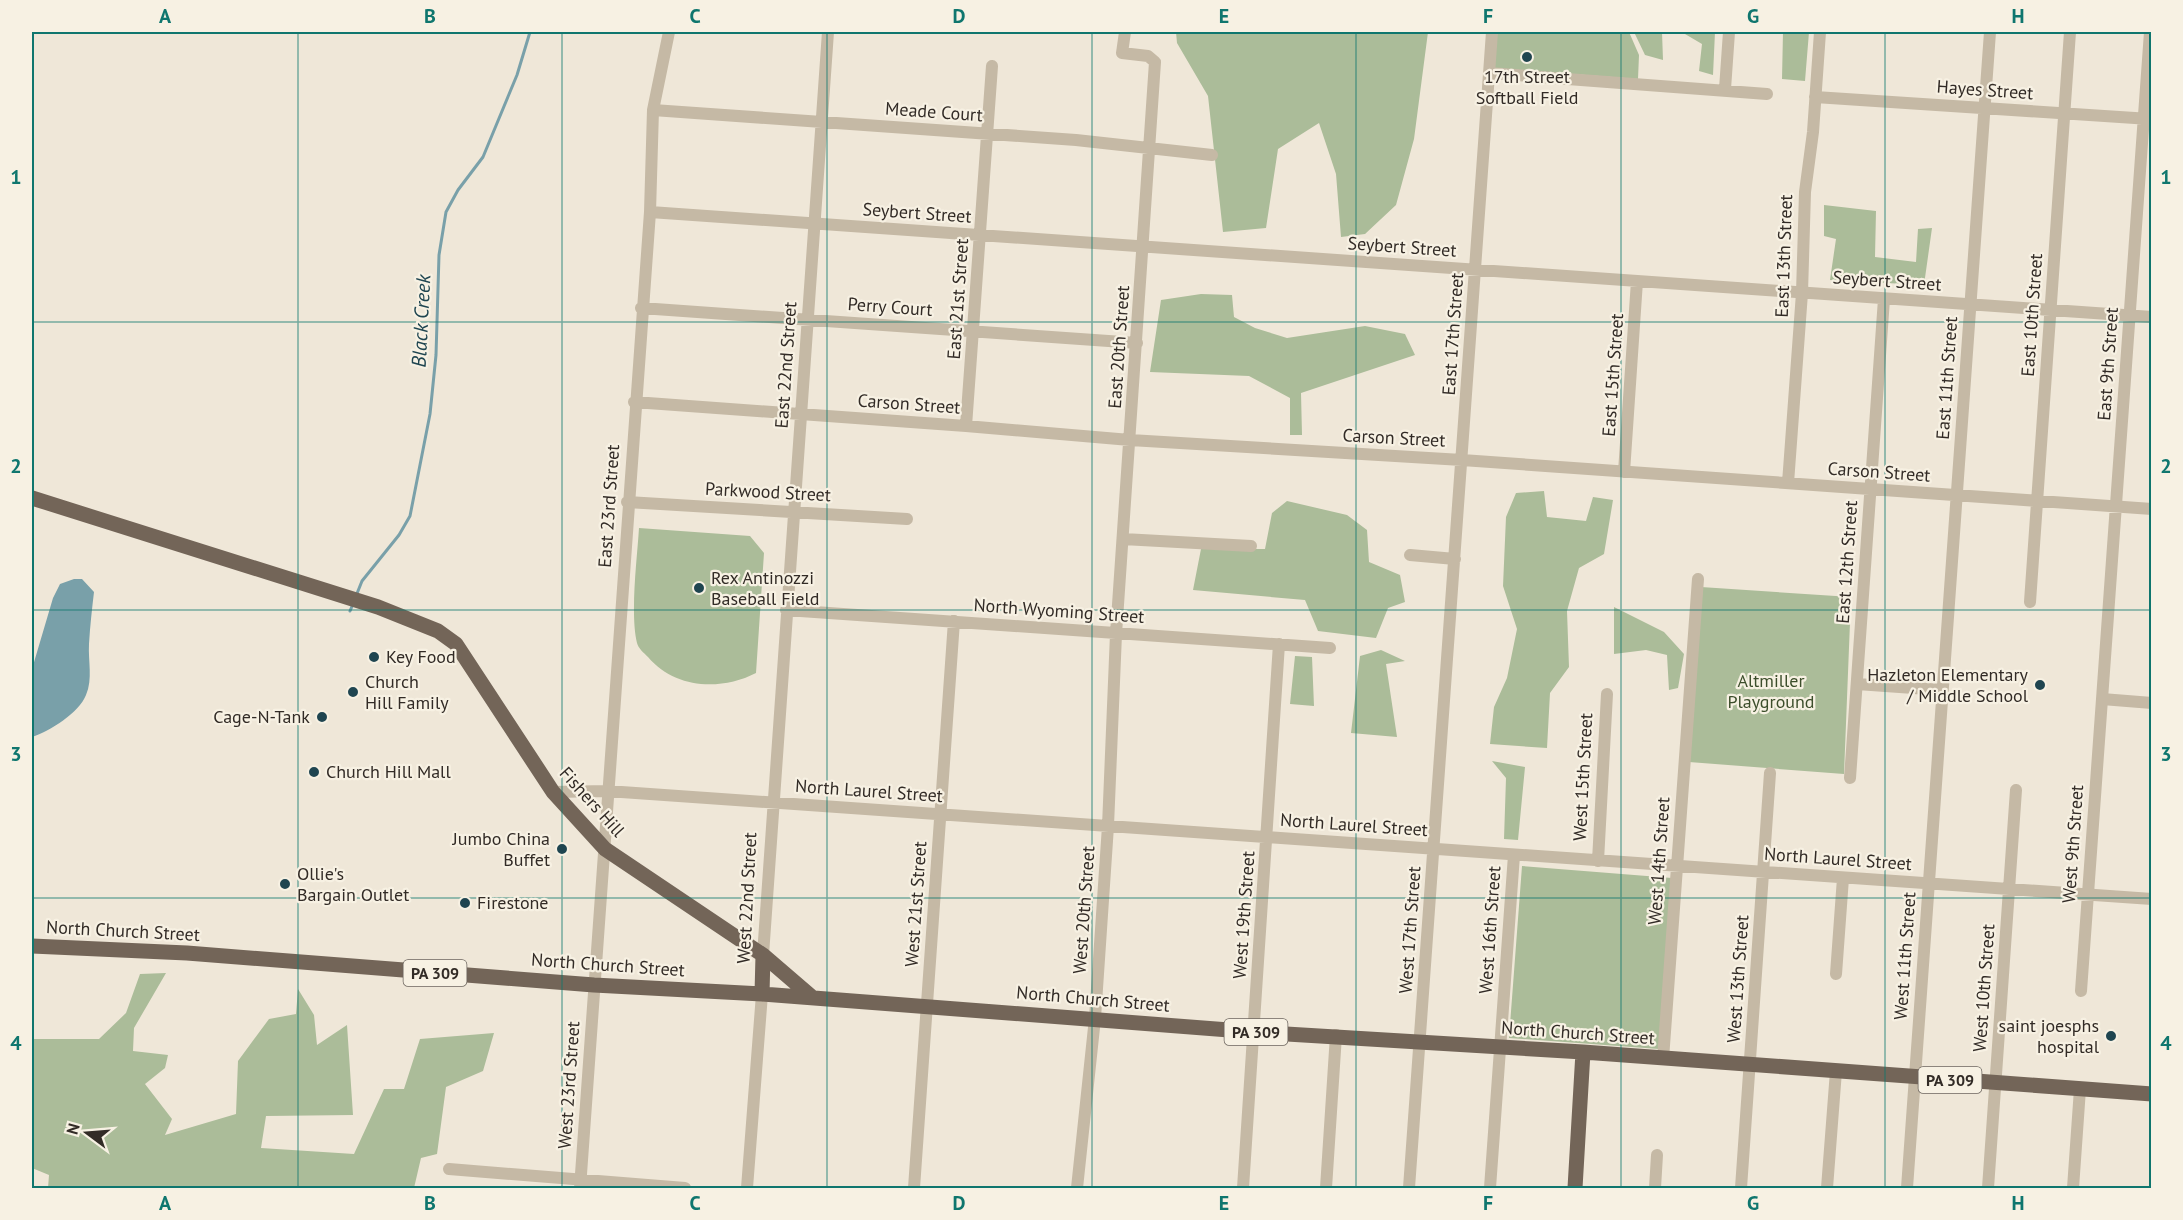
<svg xmlns="http://www.w3.org/2000/svg" width="2183" height="1220" font-family="'PT Sans',sans-serif">
	<rect width="100%" height="100%" fill="#efe7d8"/>
	<path fill="#abbc99" d="M 1176,32 L 1428,32 L 1414,139 L 1396,205 L 1365,234 L 1341,237 L 1336,174 L 1319,123 L 1278,149 L 1266,228 L 1223,232 L 1208,96 L 1177,43 Z
		M 1497,32 L 1629,32 L 1639,55 L 1638,79 L 1494,68 Z
		M 1634,32 L 1662,32 L 1663,60 L 1645,55 Z
		M 1673,32 L 1715,32 L 1713,75 L 1699,71 L 1702,44 L 1685,34 Z
		M 1783,32 L 1809,32 L 1805,81 L 1782,79 Z
		M 1824,205 L 1876,211 L 1875,257 L 1916,262 L 1918,229 L 1932,228 L 1924,285 L 1830,280 L 1836,239 L 1824,236 Z
		M 1201,294 L 1232,295 L 1234,317 L 1255,328 L 1287,338 L 1365,326 L 1405,334 L 1415,355 L 1301,393 L 1302,435 L 1290,435 L 1290,398 L 1249,376 L 1150,372 L 1161,300 Z
		M 1544,491 L 1547,517 L 1586,521 L 1593,497 L 1613,500 L 1604,554 L 1579,568 L 1567,611 L 1569,667 L 1550,693 L 1547,748 L 1490,744 L 1494,707 L 1507,678 L 1517,629 L 1503,586 L 1506,517 L 1516,493 Z
		M 1287,501 L 1347,515 L 1367,530 L 1369,562 L 1400,575 L 1405,602 L 1388,608 L 1376,638 L 1318,631 L 1305,600 L 1193,590 L 1201,549 L 1265,549 L 1272,513 Z
		M 639,528 L 750,536 L 764,553 L 756,673 C 721,691 675,689 648,657 C 644,653 638,648 637,643 C 630,613 637,560 639,528 Z
		M 1701,587 L 1851,597 L 1844,774 L 1689,762 Z
		M 1614,607 L 1664,632 L 1684,654 L 1678,688 L 1669,690 L 1667,655 L 1646,650 L 1614,654 Z
		M 1381,650 L 1405,661 L 1386,664 L 1397,737 L 1351,733 L 1360,656 Z
		M 1295,656 L 1312,657 L 1314,706 L 1290,704 Z
		M 1492,761 L 1525,767 L 1518,840 L 1504,839 L 1506,778 Z
		M 1522,866 L 1672,878 L 1659,1049 L 1509,1038 Z
		M 166,973 L 134,1028 L 133,1051 L 168,1055 L 165,1068 L 145,1084 L 172,1119 L 165,1135 L 236,1114 L 238,1061 L 269,1019 L 296,1014 L 298,989 L 314,1015 L 317,1045 L 347,1025 L 353,1115 L 266,1116 L 261,1148 L 354,1154 L 384,1089 L 404,1089 L 420,1039 L 494,1033 L 483,1071 L 446,1087 L 437,1154 L 421,1158 L 414,1188 L 48,1188 L 49,1175 L 32,1168 L 32,1039 L 99,1039 L 126,1013 L 140,974 Z"/>
	<path fill="#79a0a9" d="M 74,579 L 82,579 L 94,592 C 92,609 90,626 89,644 C 88,661 93,679 86,695 C 79,713 50,731 32,737 L 32,669 L 53,598 L 60,584 Z"/>
	<g fill="none" stroke-linecap="round" stroke-linejoin="round">
		<path stroke="#79a0a9" stroke-width="3" d="M 356,596 L 362,581 L 399,535 L 410,516 L 430,414 L 436,355 L 439,255 L 446,212 L 458,190 L 483,157 L 517,75 L 530,32
			M 350,611 L 353,604"/>
		<path stroke="#c5b9a5" stroke-width="12" d="M 1489,73 L 1767,94
			M 1725,89 L 1729,32
			M 1815,97 L 2150,119
			M 653,110 L 1076,140 L 1212,155
			M 650,212 L 2152,317
			M 641,308 L 1137,343
			M 634,402 L 966,426 L 1130,440 L 1462,460 L 2152,509
			M 966,426 L 992,66
			M 1624,472 L 1637,281
			M 1788,483 L 1802,293 L 1805,192 L 1813,132 L 1820,32
			M 627,502 L 907,519
			M 1123,539 L 1251,546
			M 1410,555 L 1455,559
			M 2030,602 L 2070,32
			M 786,610 L 1330,648
			M 1857,684 L 1942,690
			M 2102,699 L 2152,703
			M 1850,778 L 1884,299
			M 553,792 L 607,791 L 2152,899
			M 1598,861 L 1607,694
			M 763,955 L 828,32
			M 1836,974 L 1843,878
			M 2081,991 L 2150,32
			M 1663,1059 L 1698,579
			M 449,1169 L 685,1188
			M 580,1188 L 650,212 L 653,110 L 669,32
			M 747,1188 L 762,994
			M 914,1188 L 954,621
			M 1077,1188 L 1095,1018 L 1108,826 L 1116,634 L 1155,62 L 1148,56 L 1122,53 L 1125,32
			M 1243,1188 L 1279,644
			M 1326,1188 L 1336,1035
			M 1409,1188 L 1492,32
			M 1490,1188 L 1514,855
			M 1655,1188 L 1657,1155
			M 1741,1188 L 1770,773
			M 1827,1188 L 1836,1071
			M 1907,1188 L 1990,32
			M 1988,1188 L 2016,790
			M 2073,1188 L 2080,1089"/>
		<path stroke="#736558" stroke-width="15" d="M 32,498 L 378,607 L 438,631 L 456,644 L 553,792 L 605,849 L 763,955 L 813,998
			M 32,946 L 187,953 L 594,985 L 762,994 L 1255,1032 L 1583,1052 L 2152,1094
			M 762,994 L 763,955
			M 1575,1188 L 1583,1052"/>
	</g>
	<path fill="none" stroke="#0f766e" stroke-width="1.5" stroke-opacity="0.55" d="M 298,32 L 298,1188M 562,32 L 562,1188M 827,32 L 827,1188M 1092,32 L 1092,1188M 1356,32 L 1356,1188M 1621,32 L 1621,1188M 1885,32 L 1885,1188M 32,322 L 2152,322M 32,610 L 2152,610M 32,898 L 2152,898"/>
	<g fill="#1f4550" stroke="#f7f1e3" stroke-width="2">
		<circle cx="1527" cy="57" r="6"/>
		<circle cx="699" cy="588" r="6"/>
		<circle cx="374" cy="657" r="6"/>
		<circle cx="2040" cy="685" r="6"/>
		<circle cx="353" cy="692" r="6"/>
		<circle cx="322" cy="717" r="6"/>
		<circle cx="314" cy="772" r="6"/>
		<circle cx="562" cy="849" r="6"/>
		<circle cx="285" cy="884" r="6"/>
		<circle cx="465" cy="903" r="6"/>
		<circle cx="2111" cy="1036" r="6"/>
	</g>
	<g text-anchor="middle" stroke-width="4.5" stroke-linejoin="round" paint-order="stroke">
		<g fill="#f7f1e3" stroke="#6d665f" stroke-width="1.5">
			<rect x="403.5" y="960" width="63" height="26" rx="4.5"/>
			<rect x="1224.5" y="1019" width="63" height="26" rx="4.5"/>
			<rect x="1918.5" y="1067" width="63" height="26" rx="4.5"/>
		</g>
		<g font-size="16" font-weight="bold" fill="#322b26">
			<text x="435" y="979">PA 309</text>
			<text x="1256" y="1038">PA 309</text>
			<text x="1950" y="1086">PA 309</text>
		</g>
		<g font-size="18" fill="#322b26" stroke="#f7f1e3" text-anchor="start">
			<text x="1527" y="83" text-anchor="middle">17th Street<tspan x="1527" dy="21">Softball Field</tspan></text>
			<text x="711" y="584">Rex Antinozzi<tspan x="711" dy="21">Baseball Field</tspan></text>
			<text x="386" y="663">Key Food</text>
			<text x="2028" y="681" text-anchor="end">Hazleton Elementary<tspan x="2028" dy="21">/ Middle School</tspan></text>
			<text x="365" y="688">Church<tspan x="365" dy="21">Hill Family</tspan></text>
			<text x="310" y="723" text-anchor="end">Cage-N-Tank</text>
			<text x="326" y="778">Church Hill Mall</text>
			<text x="550" y="845" text-anchor="end">Jumbo China<tspan x="550" dy="21">Buffet</tspan></text>
			<text x="297" y="880">Ollie's<tspan x="297" dy="21">Bargain Outlet</tspan></text>
			<text x="477" y="909">Firestone</text>
			<text x="2099" y="1032" text-anchor="end">saint joesphs<tspan x="2099" dy="21">hospital</tspan></text>
		</g>
		<g font-size="18" fill="#322b26" stroke="#f7f1e3">
			<text transform="translate(1985 90) rotate(4)" y="6">Hayes Street</text>
			<text transform="translate(934 112) rotate(4)" y="6">Meade Court</text>
			<text transform="translate(917 213) rotate(4)" y="6">Seybert Street</text>
			<text transform="translate(1402 247) rotate(4)" y="6">Seybert Street</text>
			<text transform="translate(1784 256) rotate(-88)" y="6">East 13th Street</text>
			<text transform="translate(1887 281) rotate(4)" y="6">Seybert Street</text>
			<text transform="translate(958 299) rotate(-86)" y="6">East 21st Street</text>
			<text transform="translate(890 307) rotate(4)" y="6">Perry Court</text>
			<text transform="translate(2032 315) rotate(-86)" y="6">East 10th Street</text>
			<text transform="translate(1453 334) rotate(-86)" y="6">East 17th Street</text>
			<text transform="translate(1119 347) rotate(-86)" y="6">East 20th Street</text>
			<text transform="translate(2108 364) rotate(-86)" y="6">East 9th Street</text>
			<text transform="translate(786 365) rotate(-86)" y="6">East 22nd Street</text>
			<text transform="translate(1613 375) rotate(-86)" y="6">East 15th Street</text>
			<text transform="translate(1947 378) rotate(-86)" y="6">East 11th Street</text>
			<text transform="translate(909 404) rotate(4)" y="6">Carson Street</text>
			<text transform="translate(1394 438) rotate(3)" y="6">Carson Street</text>
			<text transform="translate(1879 472) rotate(4)" y="6">Carson Street</text>
			<text transform="translate(768 492) rotate(3)" y="6">Parkwood Street</text>
			<text transform="translate(609 506) rotate(-86)" y="6">East 23rd Street</text>
			<text transform="translate(1847 562) rotate(-86)" y="6">East 12th Street</text>
			<text transform="translate(1059 611) rotate(4)" y="6">North Wyoming Street</text>
			<text transform="translate(1583 777) rotate(-87)" y="6">West 15th Street</text>
			<text transform="translate(869 791) rotate(4)" y="6">North Laurel Street</text>
			<text transform="translate(592 802) rotate(48)" y="6">Fishers Hill</text>
			<text transform="translate(1354 825) rotate(4)" y="6">North Laurel Street</text>
			<text transform="translate(2073 844) rotate(-86)" y="6">West 9th Street</text>
			<text transform="translate(1838 859) rotate(4)" y="6">North Laurel Street</text>
			<text transform="translate(1659 861) rotate(-86)" y="6">West 14th Street</text>
			<text transform="translate(747 898) rotate(-87)" y="6">West 22nd Street</text>
			<text transform="translate(916 904) rotate(-86)" y="6">West 21st Street</text>
			<text transform="translate(1084 910) rotate(-86)" y="6">West 20th Street</text>
			<text transform="translate(1244 915) rotate(-86)" y="6">West 19th Street</text>
			<text transform="translate(1410 930) rotate(-86)" y="6">West 17th Street</text>
			<text transform="translate(1490 930) rotate(-86)" y="6">West 16th Street</text>
			<text transform="translate(123 931) rotate(3)" y="6">North Church Street</text>
			<text transform="translate(1905 956) rotate(-86)" y="6">West 11th Street</text>
			<text transform="translate(608 965) rotate(4)" y="6">North Church Street</text>
			<text transform="translate(1738 979) rotate(-86)" y="6">West 13th Street</text>
			<text transform="translate(1984 988) rotate(-86)" y="6">West 10th Street</text>
			<text transform="translate(1093 999) rotate(5)" y="6">North Church Street</text>
			<text transform="translate(1578 1033) rotate(4)" y="6">North Church Street</text>
			<text transform="translate(569 1085) rotate(-86)" y="6">West 23rd Street</text>
		</g>
		<g font-size="18" fill="#3c4e2b" stroke="#f7f1e3">
			<text x="1771" y="687">Altmiller<tspan x="1771" dy="21">Playground</tspan></text>
		</g>
		<g font-size="20" font-style="italic" fill="#1f4550" stroke="#f7f1e3">
			<text transform="translate(421 321) rotate(-87)" y="7">Black Creek</text>
		</g>
	</g>
	<rect width="2183" height="1220" fill="none" stroke="#f7f1e3" stroke-width="66"/>
	<g transform="translate(87 1133) rotate(286)" stroke="#f7f1e3" stroke-width="4.5" paint-order="stroke">
	<path d="M0-4.5L10 22L0 15L-10 22Z" fill="#322b26"/>
	<text y="-9" font-size="16" font-weight="bold" text-anchor="middle" fill="#322b26">N</text>
	</g>
	<rect x="33" y="33" width="2117" height="1154" fill="none" stroke="#0f766e" stroke-width="2"/>
	<g font-size="20" text-anchor="middle" font-weight="bold" fill="#0f766e">
		<text x="165" y="23">A</text>
		<text x="430" y="23">B</text>
		<text x="695" y="23">C</text>
		<text x="959" y="23">D</text>
		<text x="1224" y="23">E</text>
		<text x="1488" y="23">F</text>
		<text x="1753" y="23">G</text>
		<text x="2018" y="23">H</text>
		<text x="16" y="184">1</text>
		<text x="2166" y="184">1</text>
		<text x="16" y="473">2</text>
		<text x="2166" y="473">2</text>
		<text x="16" y="761">3</text>
		<text x="2166" y="761">3</text>
		<text x="16" y="1050">4</text>
		<text x="2166" y="1050">4</text>
		<text x="165" y="1210">A</text>
		<text x="430" y="1210">B</text>
		<text x="695" y="1210">C</text>
		<text x="959" y="1210">D</text>
		<text x="1224" y="1210">E</text>
		<text x="1488" y="1210">F</text>
		<text x="1753" y="1210">G</text>
		<text x="2018" y="1210">H</text>
	</g>
</svg>
